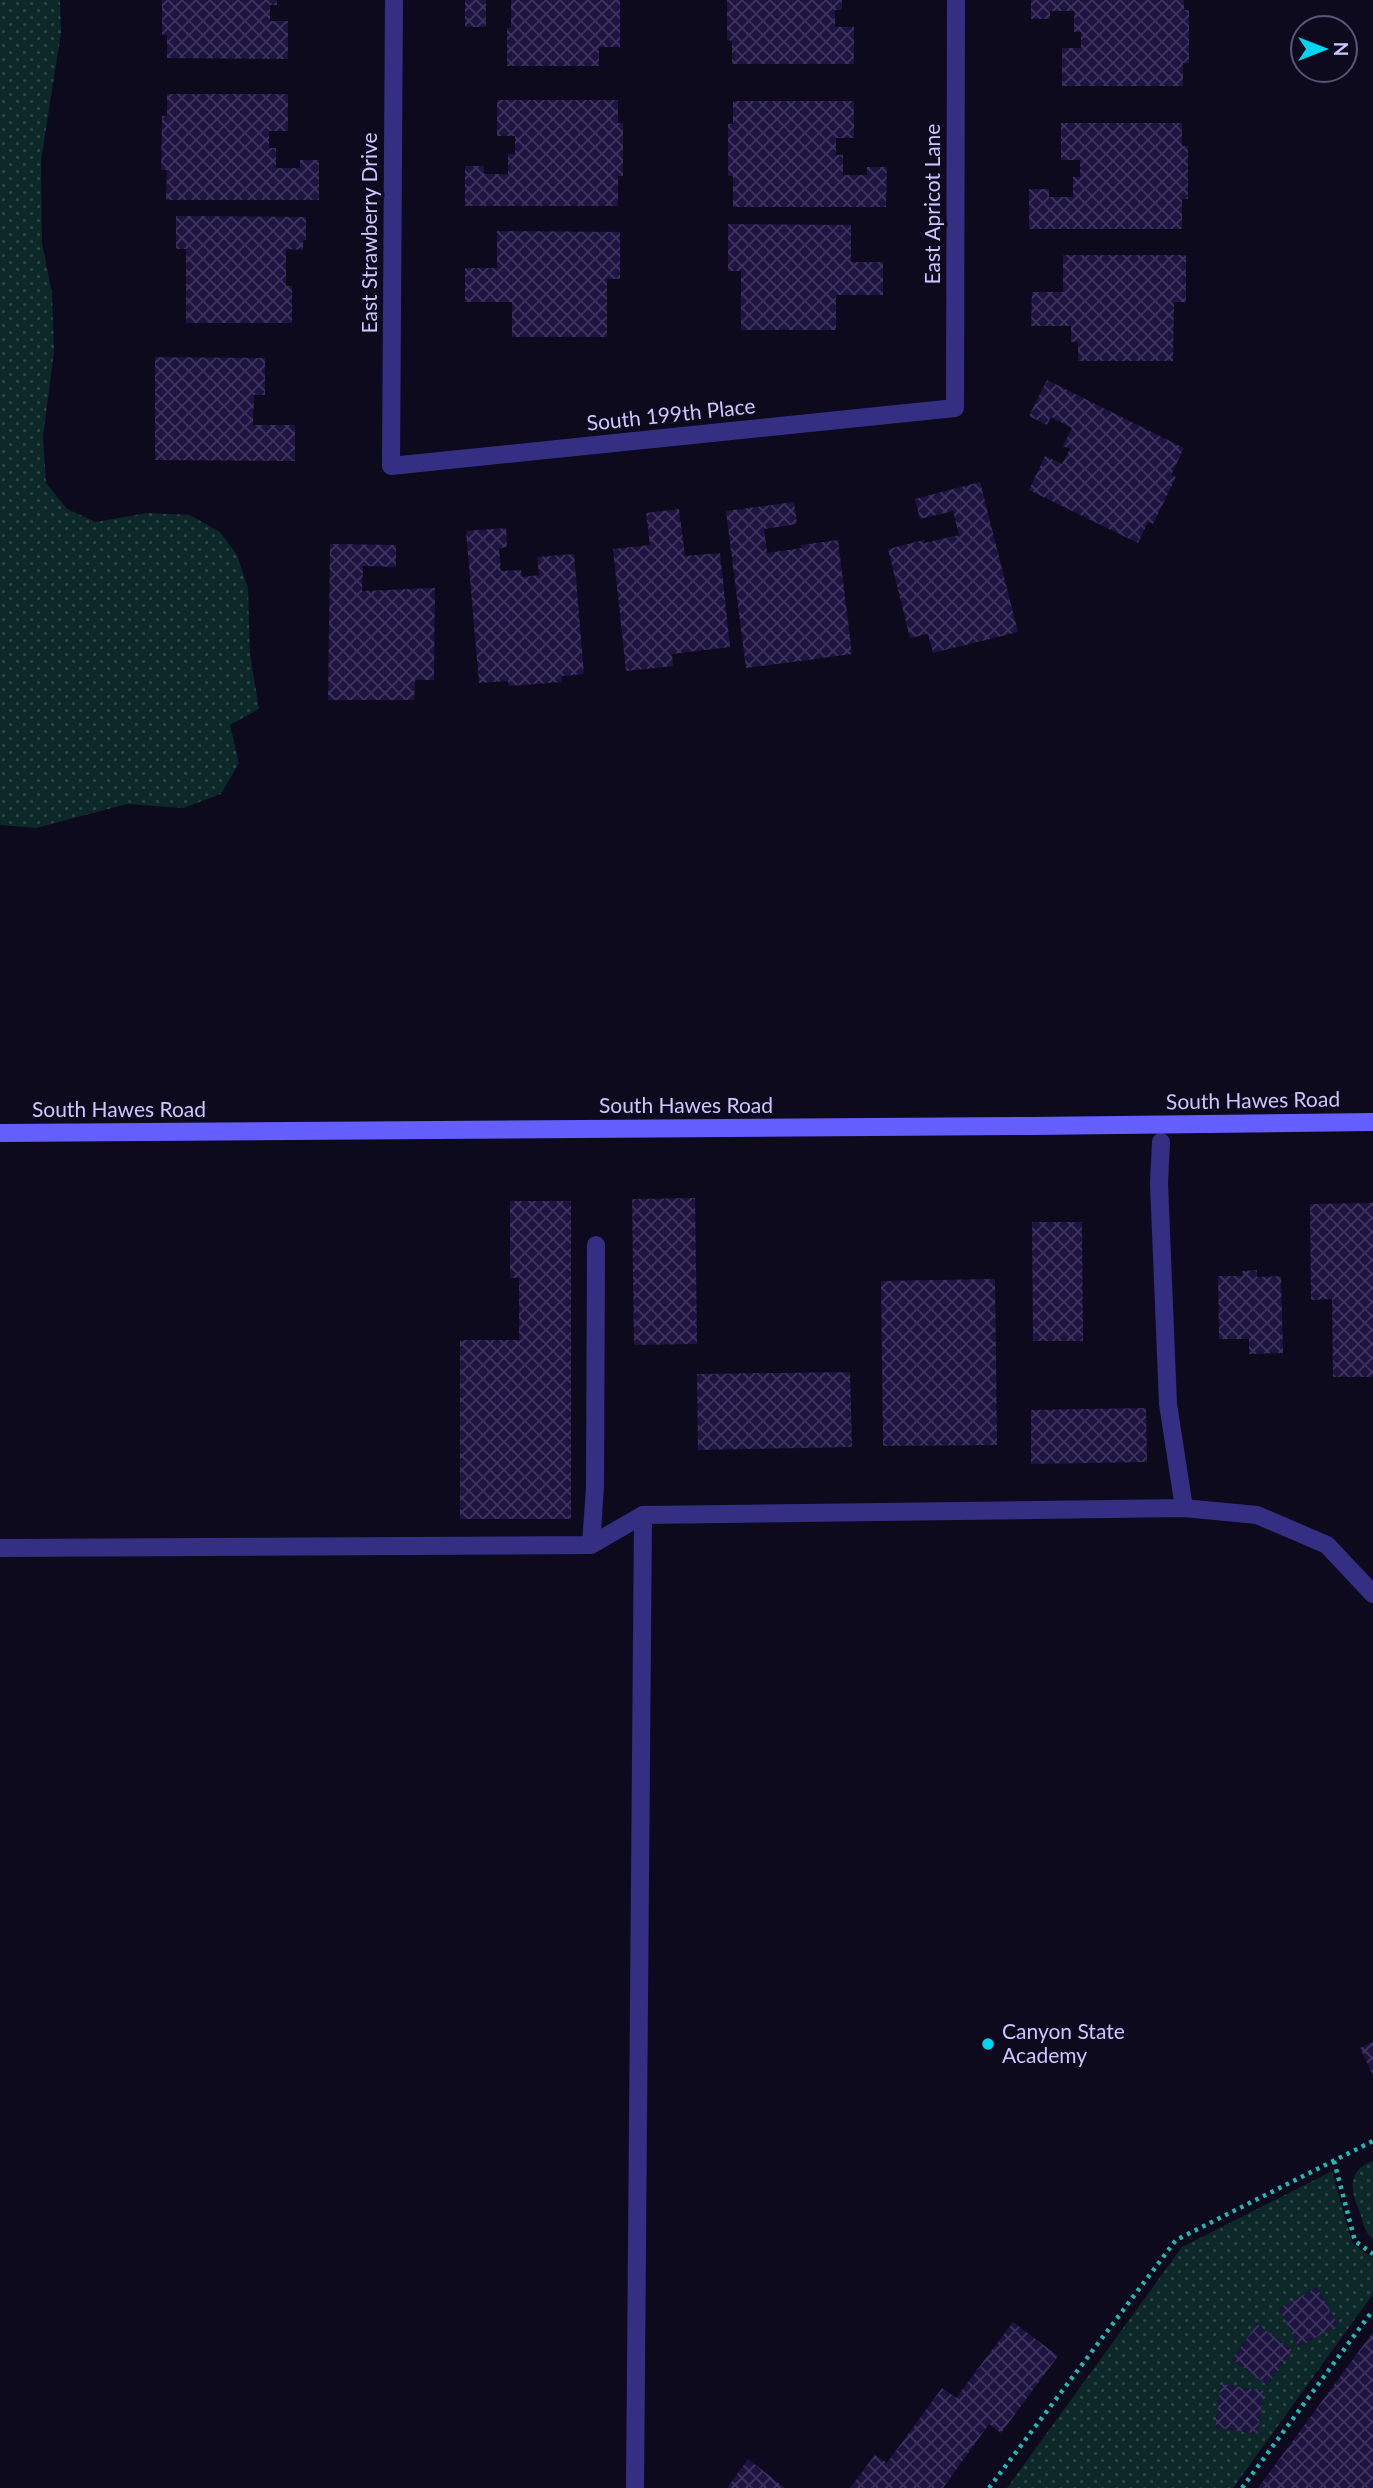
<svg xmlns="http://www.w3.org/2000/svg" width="1373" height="2488" font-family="Lato,sans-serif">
	<defs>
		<pattern id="grass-dots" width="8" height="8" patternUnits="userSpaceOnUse" patternTransform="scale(1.75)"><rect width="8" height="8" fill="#0c2828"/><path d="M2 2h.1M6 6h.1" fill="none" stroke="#2e4648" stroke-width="1.8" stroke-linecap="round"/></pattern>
		<pattern id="building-cross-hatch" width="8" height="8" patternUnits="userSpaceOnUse" patternTransform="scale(1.75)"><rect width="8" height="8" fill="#1e1441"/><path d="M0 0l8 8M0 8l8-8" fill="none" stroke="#3e355e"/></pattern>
	</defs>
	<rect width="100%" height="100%" fill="#0d0a1e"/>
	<path fill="url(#grass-dots)" fill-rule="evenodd" d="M 0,0 L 60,0 L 61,33 L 41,160 L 42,243 L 52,293 L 54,352 L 43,436 L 46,483 L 67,509 L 96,522 L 147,513 L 190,515 L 220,532 L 237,555 L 248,588 L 250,655 L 259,709 L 230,725 L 239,763 L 221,794 L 183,808 L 127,804 L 36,828 L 0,825 Z
		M 1373,2161 L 1373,2239 C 1362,2229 1364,2221 1358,2208 C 1350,2189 1348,2169 1373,2161 Z
		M 1332,2171 L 1352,2243 L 1373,2258 L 1373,2294 L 1233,2488 L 1007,2488 L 1182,2247 ZM 1317,2287 L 1338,2325 L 1300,2346 L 1279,2309 ZM 1257,2324 L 1292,2350 L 1267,2385 L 1232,2359 ZM 1221,2385 L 1257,2434 L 1215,2427 Z"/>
	<path fill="url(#building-cross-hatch)" d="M 162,0 L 277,0 L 277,5 L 270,5 L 270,21 L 288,21 L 288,59 L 167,58 L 167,35 L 162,35 Z
		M 465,0 L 486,0 L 486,27 L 465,27 Z
		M 511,0 L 620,0 L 620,47 L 599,47 L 599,66 L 507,66 L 507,28 L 511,28 Z
		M 727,0 L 842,0 L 842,10 L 835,10 L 835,27 L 854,27 L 854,64 L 732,64 L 732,41 L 727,40 Z
		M 1031,0 L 1184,0 L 1184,10 L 1189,10 L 1189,63 L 1183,63 L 1183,86 L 1062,86 L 1062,48 L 1081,48 L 1081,32 L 1074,32 L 1074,11 L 1050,11 L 1050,19 L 1031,19 Z
		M 167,94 L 288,94 L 288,131 L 269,131 L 269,148 L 276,148 L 276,168 L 300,168 L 300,160 L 319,160 L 319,200 L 166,200 L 167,170 L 161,170 L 162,116 L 167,116 Z
		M 497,100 L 618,100 L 618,123 L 623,123 L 623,176 L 618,176 L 618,206 L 465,206 L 465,166 L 484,166 L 484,174 L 508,174 L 508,154 L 515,154 L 515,136 L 497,136 Z
		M 733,101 L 854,101 L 854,138 L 836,138 L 836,155 L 843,155 L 843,175 L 867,175 L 867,167 L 887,167 L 886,207 L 733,207 L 733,176 L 728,176 L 728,124 L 733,124 Z
		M 1061,123 L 1182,123 L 1182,146 L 1188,146 L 1188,199 L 1182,199 L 1182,229 L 1029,229 L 1029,189 L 1049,189 L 1049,197 L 1073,197 L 1073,177 L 1080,177 L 1080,160 L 1061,160 Z
		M 176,216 L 306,217 L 306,240 L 303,240 L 303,250 L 286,249 L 286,286 L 292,286 L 292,323 L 186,323 L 186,249 L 176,249 Z
		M 728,224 L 851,225 L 851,262 L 883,262 L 883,295 L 836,295 L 836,330 L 741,330 L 741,271 L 728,271 Z
		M 497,231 L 620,232 L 620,279 L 607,279 L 607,337 L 512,337 L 512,302 L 465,302 L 465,268 L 497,268 Z
		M 1063,255 L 1186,255 L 1186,302 L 1174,302 L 1173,361 L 1078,361 L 1078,342 L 1071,342 L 1071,326 L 1031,326 L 1032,292 L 1063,292 Z
		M 155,357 L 265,358 L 265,395 L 254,395 L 253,425 L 295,425 L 295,461 L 155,460 Z
		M 1047,380 L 1184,448 L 1171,475 L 1176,477 L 1153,524 L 1148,522 L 1138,543 L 1029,490 L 1045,456 L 1062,464 L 1070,449 L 1063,446 L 1072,428 L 1051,417 L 1047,425 L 1029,416 Z
		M 980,482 L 1018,632 L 933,653 L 928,634 L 910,638 L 888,549 L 924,540 L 924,543 L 959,535 L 953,511 L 920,519 L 915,499 Z
		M 794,502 L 797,524 L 764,529 L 767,553 L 802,548 L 801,545 L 838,540 L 852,654 L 746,668 L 726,511 Z
		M 679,509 L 685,556 L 720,553 L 730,647 L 672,654 L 673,666 L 626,671 L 613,549 L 650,545 L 646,513 Z
		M 506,528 L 507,547 L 499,548 L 501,571 L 521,570 L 522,577 L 539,575 L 537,557 L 574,554 L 584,674 L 562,676 L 562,682 L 509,686 L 508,681 L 479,683 L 466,531 Z
		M 330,544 L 396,545 L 396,567 L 363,566 L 362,591 L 435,588 L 434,680 L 415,680 L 414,700 L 328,700 Z
		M 695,1198 L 697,1344 L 634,1345 L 632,1199 Z
		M 510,1201 L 571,1201 L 571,1519 L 460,1519 L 460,1340 L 519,1340 L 519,1278 L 510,1278 Z
		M 1373,1203 L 1373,1377 L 1333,1377 L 1332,1299 L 1311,1300 L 1310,1204 Z
		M 1032,1222 L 1082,1222 L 1083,1341 L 1033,1341 Z
		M 1257,1270 L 1257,1277 L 1281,1276 L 1283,1353 L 1249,1354 L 1249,1339 L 1219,1339 L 1218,1276 L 1242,1276 L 1242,1271 Z
		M 995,1279 L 997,1445 L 883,1446 L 881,1281 Z
		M 850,1372 L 852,1447 L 698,1450 L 697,1374 Z
		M 1146,1408 L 1147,1462 L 1031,1464 L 1031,1410 Z
		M 1373,2042 L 1373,2075 L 1360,2048 Z
		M 1317,2287 L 1338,2325 L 1299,2347 L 1279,2309 Z
		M 1013,2322 L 1058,2356 L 1001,2433 L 989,2424 L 943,2488 L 850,2488 L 875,2455 L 887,2463 L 942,2388 L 956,2398 Z
		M 1257,2324 L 1292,2350 L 1267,2385 L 1232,2359 Z
		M 1373,2332 L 1373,2488 L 1258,2488 Z
		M 1221,2384 L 1264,2391 L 1257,2434 L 1215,2427 Z
		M 748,2459 L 785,2488 L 727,2488 Z"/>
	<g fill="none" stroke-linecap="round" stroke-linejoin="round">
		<path stroke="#20b9b3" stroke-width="4.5" stroke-dasharray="3.5 5" stroke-linecap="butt" d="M 1334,2161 L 1355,2241 L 1373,2254
			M 989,2488 L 1176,2240 L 1373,2141
			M 1242,2488 L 1373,2310"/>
		<path stroke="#342f82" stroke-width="18" d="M 1161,1142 L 1159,1183 L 1168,1404 L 1184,1508
			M 591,1545 L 595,1487 L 596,1245
			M 0,1548 L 591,1545 L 643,1515 L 1184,1508 L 1257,1515 L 1327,1545 L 1373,1594
			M 635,2488 L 643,1515"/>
		<path stroke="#342f82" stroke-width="18" d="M 394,0 L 391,466 L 955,408 L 956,0"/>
		<path stroke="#645eff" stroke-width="18" d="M 0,1133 L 1031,1126 L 1373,1122"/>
	</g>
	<circle fill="#00d6f2" stroke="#0d0a1e" stroke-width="2.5" cx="988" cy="2044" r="7"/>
	<g text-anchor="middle" stroke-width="7" stroke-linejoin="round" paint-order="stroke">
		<g font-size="21" fill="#cec7ff" stroke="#0d0a1e">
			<text transform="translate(933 204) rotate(-90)" y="7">East Apricot Lane</text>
			<text transform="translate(370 233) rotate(-90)" y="7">East Strawberry Drive</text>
			<text transform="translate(671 415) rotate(-6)" y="7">South 199th Place</text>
			<text transform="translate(1253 1101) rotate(-1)" y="7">South Hawes Road</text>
			<text x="686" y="1113">South Hawes Road</text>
			<text x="119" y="1117">South Hawes Road</text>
		</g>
		<g font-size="21" fill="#cec7ff" stroke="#0d0a1e" text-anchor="start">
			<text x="1002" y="2039">Canyon State<tspan x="1002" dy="24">Academy</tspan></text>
		</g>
	</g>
	<g transform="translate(1324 49) rotate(90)"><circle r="33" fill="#0d0a1e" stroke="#5a5678" stroke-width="2"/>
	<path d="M0-5L12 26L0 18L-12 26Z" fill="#00d6f2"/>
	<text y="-10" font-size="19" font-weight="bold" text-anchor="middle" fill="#cec7ff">N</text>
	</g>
</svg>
